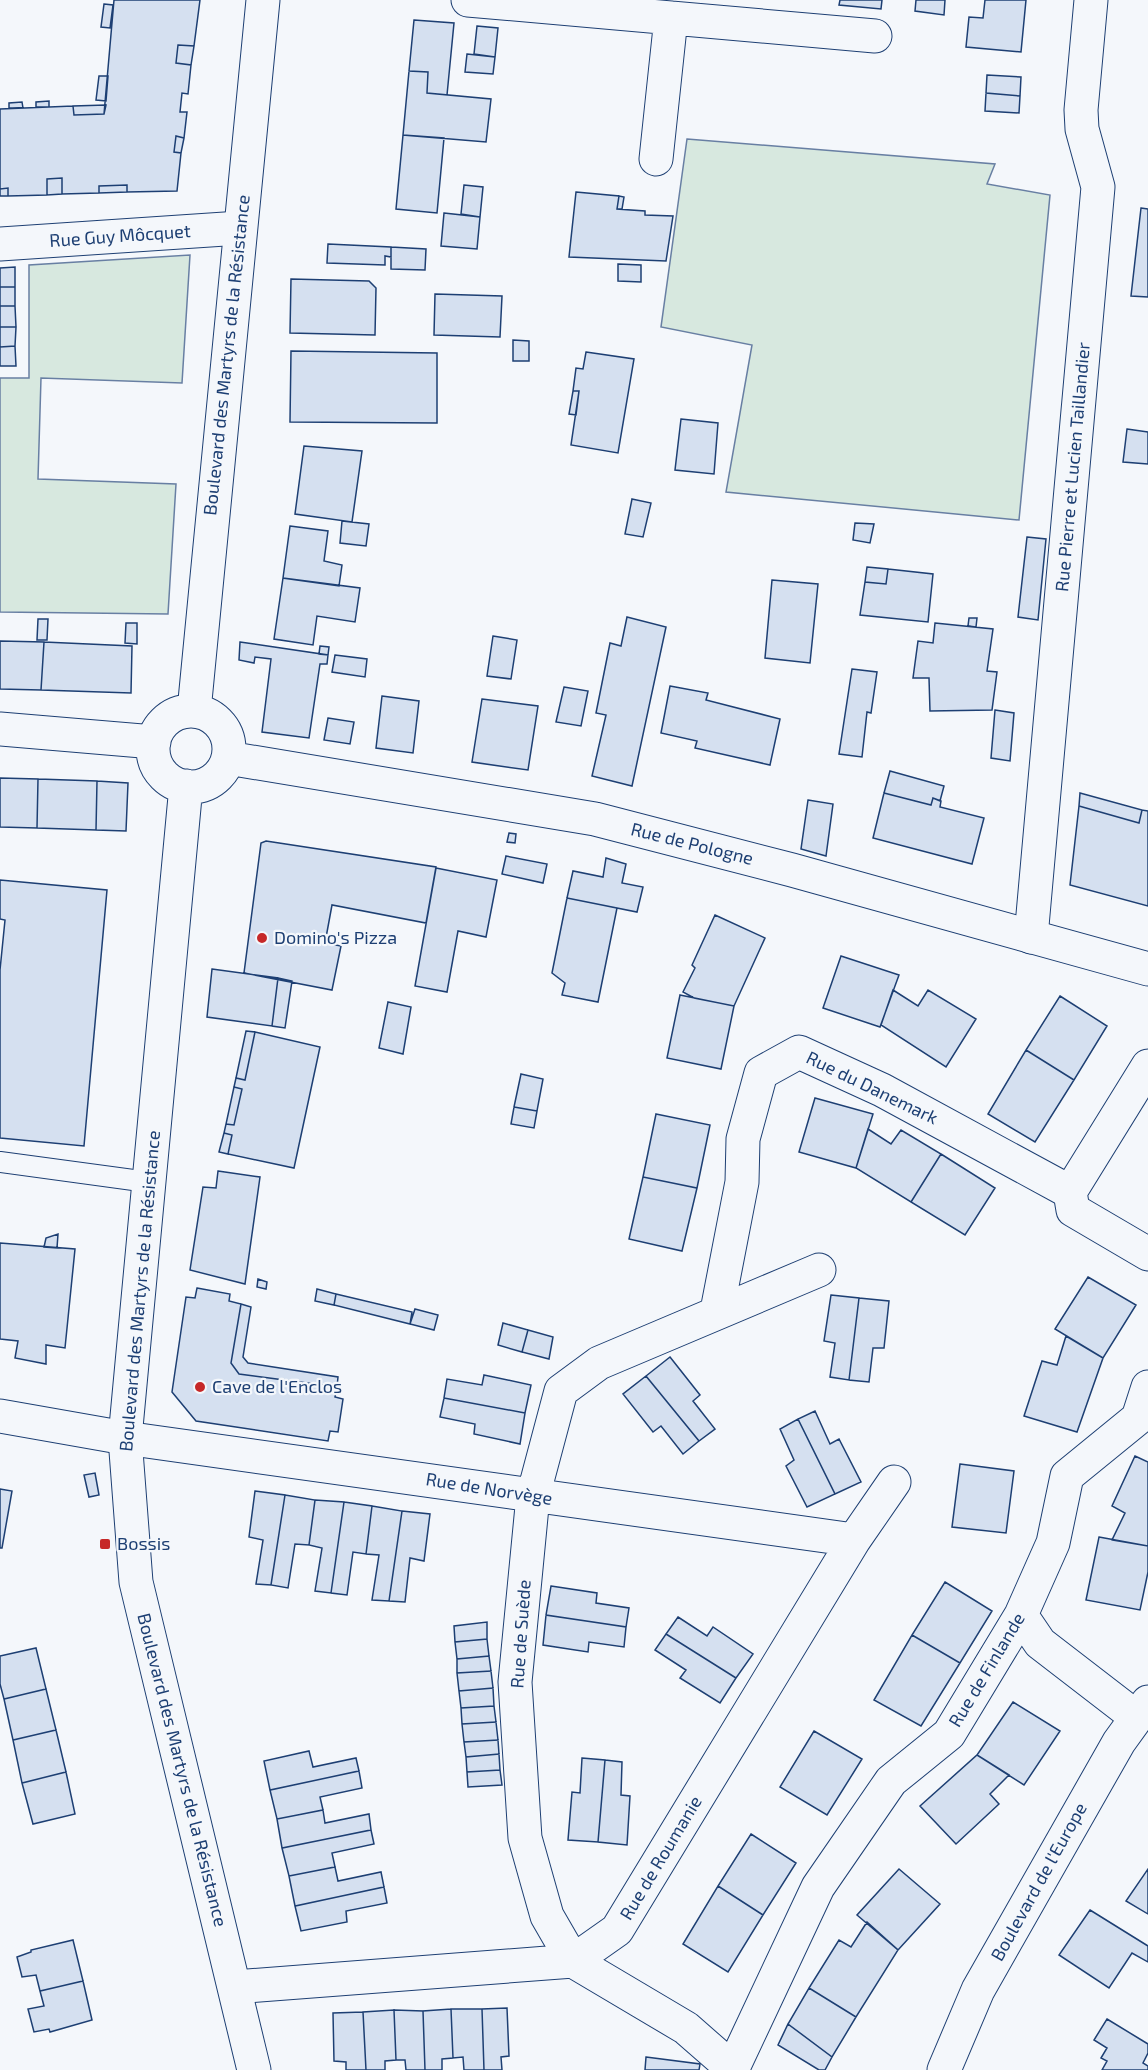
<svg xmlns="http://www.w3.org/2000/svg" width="1148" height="2070" font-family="'Exo 2',sans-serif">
	<rect width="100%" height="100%" fill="#f4f7fb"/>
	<path fill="#d7e8df" stroke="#687fa3" stroke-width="1.5" d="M 687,139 L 995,164 L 987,184 L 1050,195 L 1019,520 L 726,492 L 752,345 L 661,327 Z
		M 190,255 L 182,383 L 41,378 L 38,479 L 176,484 L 168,614 L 0,612 L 0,378 L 29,378 L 29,265 Z"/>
	<path fill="#d5e0f0" stroke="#1d3f73" stroke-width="1.5" d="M 114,0 L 200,0 L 194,46 L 178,45 L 176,63 L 191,65 L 188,94 L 182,93 L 180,112 L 187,112 L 184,138 L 176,136 L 174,152 L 181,153 L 177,191 L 127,192 L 127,185 L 99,186 L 99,193 L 62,194 L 62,178 L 47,179 L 47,195 L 8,196 L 8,188 L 0,189 L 0,109 L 73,106 L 74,115 L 104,114 Z
		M 840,0 L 882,0 L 881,9 L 839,5 Z
		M 916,0 L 945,0 L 944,15 L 915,11 Z
		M 985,0 L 1026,0 L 1021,52 L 966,47 L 969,17 L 983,18 Z
		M 104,4 L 113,5 L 110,28 L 101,27 Z
		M 414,20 L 454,23 L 447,95 L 427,93 L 428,72 L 409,71 Z
		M 477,26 L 498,28 L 495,57 L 474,54 Z
		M 178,45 L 194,46 L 191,65 L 176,63 Z
		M 467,54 L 495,57 L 493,74 L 465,72 Z
		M 409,71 L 428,72 L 427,93 L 491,99 L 486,142 L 403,135 Z
		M 987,75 L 1021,77 L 1020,96 L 986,93 Z
		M 99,76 L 108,76 L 106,101 L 96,100 Z
		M 986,93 L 1020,96 L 1019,113 L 985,111 Z
		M 49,101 L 49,107 L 36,107 L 36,102 Z
		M 22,102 L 23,108 L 9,108 L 9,103 Z
		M 106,105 L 104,114 L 74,115 L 73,106 Z
		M 403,135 L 444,138 L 437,213 L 396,209 Z
		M 176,136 L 184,138 L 181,153 L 174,152 Z
		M 62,178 L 62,194 L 47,195 L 47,179 Z
		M 127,185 L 127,192 L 99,193 L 99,186 Z
		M 464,185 L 483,187 L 480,217 L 461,214 Z
		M 8,188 L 8,196 L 0,196 L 0,189 Z
		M 576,192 L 619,196 L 617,209 L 645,211 L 645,215 L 673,216 L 666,261 L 569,257 Z
		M 619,196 L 624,197 L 622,209 L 617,209 Z
		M 1141,208 L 1148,209 L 1148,297 L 1131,296 Z
		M 444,213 L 480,217 L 477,249 L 441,246 Z
		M 328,244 L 391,247 L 391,257 L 385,256 L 385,265 L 327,263 Z
		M 391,247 L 426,249 L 425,270 L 391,269 Z
		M 618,264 L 641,265 L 641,282 L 618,281 Z
		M 15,267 L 15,287 L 0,287 L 0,268 Z
		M 291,279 L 369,281 L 376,288 L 375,335 L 290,333 Z
		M 0,287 L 15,287 L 15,306 L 0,306 Z
		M 435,294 L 502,296 L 500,337 L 434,335 Z
		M 0,306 L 15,306 L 16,327 L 0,327 Z
		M 0,327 L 16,327 L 15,346 L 0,347 Z
		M 513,340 L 529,341 L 529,361 L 513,361 Z
		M 15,346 L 16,366 L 0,366 L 0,347 Z
		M 291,351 L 437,353 L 437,423 L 290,422 Z
		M 586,352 L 634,359 L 618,453 L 571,445 L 579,391 L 573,391 L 576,368 L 583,369 Z
		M 573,391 L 579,391 L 576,415 L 569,414 Z
		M 681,419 L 718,423 L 714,474 L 675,470 Z
		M 1127,429 L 1148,432 L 1148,464 L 1123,462 Z
		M 304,446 L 362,451 L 352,522 L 295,514 Z
		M 632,499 L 651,503 L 643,537 L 625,534 Z
		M 342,521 L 369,524 L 366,546 L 340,543 Z
		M 855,523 L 874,524 L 870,543 L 853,540 Z
		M 290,526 L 328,531 L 324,561 L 342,565 L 339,586 L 283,578 Z
		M 1027,537 L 1046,539 L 1038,620 L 1018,617 Z
		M 867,567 L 888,569 L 886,584 L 865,582 Z
		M 888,569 L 933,574 L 928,622 L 860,615 L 865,582 L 886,584 Z
		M 283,578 L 360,588 L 355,622 L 317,616 L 313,645 L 274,639 Z
		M 772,580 L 818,584 L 810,663 L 765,658 Z
		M 627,617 L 666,627 L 632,786 L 592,776 L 606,715 L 596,713 L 610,643 L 621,646 Z
		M 969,618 L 977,618 L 976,627 L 968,626 Z
		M 38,619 L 48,619 L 47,640 L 37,640 Z
		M 126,623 L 137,623 L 137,644 L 125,643 Z
		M 935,623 L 993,629 L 987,671 L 997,672 L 992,710 L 930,711 L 929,678 L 913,678 L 918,641 L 933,643 Z
		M 493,636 L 517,640 L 511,679 L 487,676 Z
		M 0,641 L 44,642 L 41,690 L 0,689 Z
		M 44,642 L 132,646 L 131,693 L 41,690 Z
		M 240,642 L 328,655 L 327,664 L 320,664 L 309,738 L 262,732 L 271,659 L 255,657 L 254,663 L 239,660 Z
		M 320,646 L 329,647 L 328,655 L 319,654 Z
		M 335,655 L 367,659 L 365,677 L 332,672 Z
		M 852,669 L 877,672 L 871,713 L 867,712 L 862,757 L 839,754 Z
		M 670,686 L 708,693 L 706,700 L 780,719 L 770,765 L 695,748 L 697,741 L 661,733 Z
		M 564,687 L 588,691 L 581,726 L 556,722 Z
		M 382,696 L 419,701 L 413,753 L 376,748 Z
		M 482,699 L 538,706 L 528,770 L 472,762 Z
		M 995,710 L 1014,713 L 1010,761 L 991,758 Z
		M 328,718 L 354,722 L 350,744 L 324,740 Z
		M 890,771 L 944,786 L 940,801 L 933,798 L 931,805 L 884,793 Z
		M 0,778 L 38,779 L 37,828 L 0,827 Z
		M 38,779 L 97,781 L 96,830 L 37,828 Z
		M 97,781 L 128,783 L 126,831 L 96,830 Z
		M 884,793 L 931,805 L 933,798 L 941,801 L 940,807 L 984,818 L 972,864 L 873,838 Z
		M 1080,793 L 1142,810 L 1139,823 L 1079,806 Z
		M 808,800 L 833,804 L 826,856 L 801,849 Z
		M 1079,806 L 1139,823 L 1142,810 L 1148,811 L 1148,906 L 1070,885 Z
		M 509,833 L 516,834 L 515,843 L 507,842 Z
		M 266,841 L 436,867 L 426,923 L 332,905 L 325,943 L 341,946 L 332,990 L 244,973 L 261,843 Z
		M 506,856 L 547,864 L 543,883 L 502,874 Z
		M 606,858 L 626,864 L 622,883 L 643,887 L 637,912 L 567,898 L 573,871 L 603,877 Z
		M 436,868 L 497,880 L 486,937 L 458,931 L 447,992 L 415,986 Z
		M 0,880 L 107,890 L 84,1146 L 0,1138 L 0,970 L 5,920 L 0,919 Z
		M 567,898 L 617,908 L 598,1002 L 562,995 L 565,983 L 552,973 Z
		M 715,915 L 765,938 L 734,1006 L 694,998 L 683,992 L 695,968 L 692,965 Z
		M 841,956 L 899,975 L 880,1027 L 823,1008 Z
		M 212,969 L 278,978 L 272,1026 L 207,1017 Z
		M 278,978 L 292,981 L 285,1028 L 272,1026 Z
		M 893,990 L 918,1006 L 928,990 L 976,1019 L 946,1067 L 881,1025 Z
		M 680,995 L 734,1006 L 721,1069 L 667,1058 Z
		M 1060,996 L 1107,1026 L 1074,1080 L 1026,1050 Z
		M 388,1002 L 411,1007 L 403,1054 L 379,1048 Z
		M 246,1031 L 255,1032 L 245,1080 L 236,1078 Z
		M 255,1032 L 320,1047 L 294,1168 L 228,1154 L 232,1135 L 224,1133 L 226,1124 L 234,1125 L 242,1089 L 234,1087 L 236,1078 L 245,1080 Z
		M 1026,1050 L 1074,1080 L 1035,1142 L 988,1114 Z
		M 521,1074 L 543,1079 L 537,1111 L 514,1107 Z
		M 234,1087 L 242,1089 L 234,1125 L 226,1124 Z
		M 815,1098 L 873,1114 L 856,1168 L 799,1152 Z
		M 514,1107 L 537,1111 L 534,1128 L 511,1124 Z
		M 656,1114 L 710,1125 L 697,1188 L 643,1177 Z
		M 868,1129 L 891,1144 L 901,1130 L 941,1154 L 911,1202 L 856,1168 Z
		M 224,1133 L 232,1135 L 228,1154 L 219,1152 Z
		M 941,1154 L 995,1188 L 965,1235 L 911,1202 Z
		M 218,1171 L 260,1177 L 245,1284 L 190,1270 L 203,1187 L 216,1188 Z
		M 643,1177 L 697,1188 L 682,1251 L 629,1239 Z
		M 58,1234 L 57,1248 L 44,1247 L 46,1238 Z
		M 0,1243 L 75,1249 L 65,1348 L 46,1345 L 46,1364 L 15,1358 L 18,1341 L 0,1339 Z
		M 1088,1277 L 1136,1305 L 1103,1358 L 1055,1329 Z
		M 258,1279 L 267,1282 L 266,1289 L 257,1287 Z
		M 197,1288 L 230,1294 L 229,1301 L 241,1304 L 231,1363 L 239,1374 L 337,1387 L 335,1397 L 343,1399 L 338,1432 L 330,1431 L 328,1441 L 196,1421 L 172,1392 L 186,1297 L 195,1298 Z
		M 317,1289 L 336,1294 L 334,1305 L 315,1301 Z
		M 336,1294 L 412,1312 L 410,1324 L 334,1305 Z
		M 831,1295 L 859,1298 L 849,1380 L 830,1377 L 835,1343 L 824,1341 Z
		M 859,1298 L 889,1301 L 884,1348 L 873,1348 L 869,1382 L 849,1380 Z
		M 241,1304 L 251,1307 L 243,1357 L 248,1363 L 338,1377 L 337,1387 L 239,1374 L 231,1363 Z
		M 415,1309 L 438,1315 L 434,1330 L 410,1324 Z
		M 503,1323 L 528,1330 L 522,1352 L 498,1345 Z
		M 528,1330 L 553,1337 L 549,1359 L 522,1352 Z
		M 1066,1336 L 1103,1358 L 1077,1432 L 1024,1416 L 1042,1361 L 1057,1365 Z
		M 670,1357 L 700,1395 L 693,1401 L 715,1429 L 699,1441 L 646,1376 Z
		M 484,1375 L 531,1385 L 525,1413 L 444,1398 L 447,1379 L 482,1385 Z
		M 646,1376 L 699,1441 L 683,1454 L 661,1426 L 653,1432 L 623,1394 Z
		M 444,1398 L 525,1413 L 520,1444 L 474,1434 L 475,1424 L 440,1417 Z
		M 815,1411 L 830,1444 L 839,1439 L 861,1482 L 835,1494 L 798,1419 Z
		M 798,1419 L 835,1494 L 807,1507 L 786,1466 L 794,1460 L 780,1429 Z
		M 1135,1456 L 1148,1462 L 1148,1546 L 1112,1540 L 1125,1513 L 1112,1506 Z
		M 960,1464 L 1014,1471 L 1006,1533 L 952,1527 Z
		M 95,1473 L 99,1495 L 89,1497 L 84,1475 Z
		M 0,1489 L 12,1491 L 2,1548 L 0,1548 Z
		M 255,1491 L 285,1495 L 271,1585 L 256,1584 L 263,1540 L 249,1537 Z
		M 285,1495 L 315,1500 L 309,1545 L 295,1544 L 288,1588 L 271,1585 Z
		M 315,1500 L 344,1502 L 331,1593 L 315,1591 L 322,1548 L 309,1545 Z
		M 344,1502 L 372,1506 L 366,1554 L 353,1552 L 347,1595 L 331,1593 Z
		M 372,1506 L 402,1511 L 389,1601 L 372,1600 L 379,1555 L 366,1554 Z
		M 402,1511 L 430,1514 L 424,1561 L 410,1558 L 405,1602 L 389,1601 Z
		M 1099,1537 L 1148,1546 L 1148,1572 L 1140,1610 L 1086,1600 Z
		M 945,1582 L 992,1611 L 960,1663 L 912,1635 Z
		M 551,1586 L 597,1593 L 596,1603 L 629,1608 L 626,1627 L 546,1615 Z
		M 546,1615 L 626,1627 L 624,1647 L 589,1642 L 588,1652 L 543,1645 Z
		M 678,1617 L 707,1636 L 713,1627 L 753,1654 L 736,1678 L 666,1634 Z
		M 487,1622 L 487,1639 L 455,1642 L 454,1626 Z
		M 666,1634 L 736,1678 L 720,1703 L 680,1678 L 686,1670 L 655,1650 Z
		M 912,1635 L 960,1663 L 921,1726 L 874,1700 Z
		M 487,1639 L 489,1656 L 457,1659 L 455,1642 Z
		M 36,1648 L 46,1689 L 4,1699 L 0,1684 L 0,1656 Z
		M 489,1656 L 491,1671 L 457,1673 L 457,1659 Z
		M 491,1671 L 493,1688 L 459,1691 L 457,1673 Z
		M 493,1688 L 494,1706 L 461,1708 L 459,1691 Z
		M 46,1689 L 56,1730 L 13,1740 L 4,1699 Z
		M 1013,1702 L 1060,1731 L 1024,1785 L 977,1755 Z
		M 494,1706 L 496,1722 L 462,1724 L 461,1708 Z
		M 496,1722 L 498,1740 L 464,1742 L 462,1724 Z
		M 56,1730 L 66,1772 L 22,1783 L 13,1740 Z
		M 814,1731 L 862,1759 L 827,1815 L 780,1787 Z
		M 498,1740 L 499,1754 L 466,1757 L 464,1742 Z
		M 309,1751 L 313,1767 L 356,1758 L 359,1771 L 270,1790 L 264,1761 Z
		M 499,1754 L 500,1770 L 467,1772 L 466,1757 Z
		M 977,1755 L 1009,1775 L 990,1794 L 999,1804 L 956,1844 L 920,1806 Z
		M 582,1758 L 605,1760 L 598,1842 L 568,1840 L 572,1792 L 580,1793 Z
		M 605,1760 L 622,1762 L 621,1795 L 630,1796 L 627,1845 L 598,1842 Z
		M 500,1770 L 502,1785 L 468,1787 L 467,1772 Z
		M 359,1771 L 362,1788 L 320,1797 L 323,1810 L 277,1819 L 270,1790 Z
		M 66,1772 L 75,1814 L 33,1824 L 22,1783 Z
		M 323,1810 L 325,1823 L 369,1814 L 371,1830 L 282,1848 L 277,1819 Z
		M 371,1830 L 374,1844 L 332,1853 L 335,1867 L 289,1876 L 282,1848 Z
		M 751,1834 L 796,1863 L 763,1915 L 718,1886 Z
		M 335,1867 L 338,1881 L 381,1872 L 384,1887 L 295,1906 L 289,1876 Z
		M 899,1869 L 940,1904 L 898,1950 L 857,1915 Z
		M 1148,1869 L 1148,1914 L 1126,1901 Z
		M 718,1886 L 763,1915 L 728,1972 L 683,1944 Z
		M 384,1887 L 387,1903 L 346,1911 L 347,1922 L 301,1931 L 295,1906 Z
		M 1090,1910 L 1148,1946 L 1148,1962 L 1132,1953 L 1109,1988 L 1059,1955 Z
		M 867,1922 L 898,1950 L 856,2017 L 809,1988 L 839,1940 L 851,1947 Z
		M 73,1940 L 83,1981 L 40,1991 L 36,1975 L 22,1977 L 17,1957 L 31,1952 L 31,1950 Z
		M 83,1981 L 92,2020 L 50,2032 L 49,2029 L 34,2032 L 28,2009 L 44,2006 L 40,1991 Z
		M 809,1988 L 856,2017 L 832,2057 L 788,2024 Z
		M 507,2008 L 509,2056 L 501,2057 L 502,2070 L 484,2070 L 482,2009 Z
		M 451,2009 L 482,2009 L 484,2070 L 464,2070 L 463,2057 L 453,2058 Z
		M 451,2009 L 453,2058 L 442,2059 L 442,2070 L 425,2070 L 423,2011 Z
		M 394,2010 L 396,2060 L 385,2061 L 385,2070 L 366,2070 L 363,2012 Z
		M 394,2010 L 423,2011 L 425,2070 L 406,2070 L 405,2060 L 396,2060 Z
		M 363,2012 L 366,2070 L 346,2070 L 346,2062 L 334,2061 L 333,2013 Z
		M 1107,2019 L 1148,2044 L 1148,2053 L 1143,2063 L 1148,2066 L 1148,2070 L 1102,2070 L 1107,2061 L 1101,2058 L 1107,2048 L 1094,2040 Z
		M 788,2024 L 832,2057 L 825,2070 L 819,2070 L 778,2045 Z
		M 646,2057 L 700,2064 L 699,2070 L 645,2070 Z"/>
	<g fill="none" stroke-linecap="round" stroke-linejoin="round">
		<g stroke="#1d3f73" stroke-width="22">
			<path id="service" d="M 0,1162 L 148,1182"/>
		</g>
		<g stroke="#1d3f73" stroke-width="35">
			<path id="minor" d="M 468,0 L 875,36
				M 656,159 L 671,18
				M 0,244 L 240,228
				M 1031,937 L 1098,187 L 1082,129 L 1081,110 L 1091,0
				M 1148,1066 L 1070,1192 L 1073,1210 L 1148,1254
				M 717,1311 L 742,1182 L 743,1139 L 761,1073 L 799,1052 L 882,1090 L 1070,1192
				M 0,1416 L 125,1438 L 854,1540
				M 1021,1615 L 1040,1643 L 1136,1717
				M 235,1987 L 573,1961 L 617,1930 L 854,1540 L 894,1482
				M 732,2070 L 818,1887 L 891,1781 L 949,1734 L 1021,1615 L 1053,1543 L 1067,1476 L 1138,1418 L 1148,1387
				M 734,2070 L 686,2028 L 573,1961 L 547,1916 L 525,1838 L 515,1682 L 533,1496 L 561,1391 L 599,1363 L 819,1270"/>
		</g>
		<g stroke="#1d3f73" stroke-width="35">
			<path id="tertiary" d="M 194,711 L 263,0
				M153 749a38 38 0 1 1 76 0a38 38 0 1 1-76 0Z
				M 0,729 L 154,742
				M 228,758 L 595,819 L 792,870 L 1148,969
				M 186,786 L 125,1438 L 136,1582 L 254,2070
				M 944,2070 L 978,1990 L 1119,1742 L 1148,1702"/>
		</g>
		<use href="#service" stroke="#f4f7fb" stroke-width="20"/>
		<use href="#minor" stroke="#f4f7fb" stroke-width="33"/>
		<use href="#tertiary" stroke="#f4f7fb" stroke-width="33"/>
	</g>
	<g fill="#c62828" stroke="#f4f7fb" stroke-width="2">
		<circle cx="262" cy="938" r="6"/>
		<circle cx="200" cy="1387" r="6"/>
		<rect x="99" y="1538" width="12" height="12" rx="3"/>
	</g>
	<g text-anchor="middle" stroke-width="4.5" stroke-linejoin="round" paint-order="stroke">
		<g font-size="18" fill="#1d3f73" stroke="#f4f7fb">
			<text transform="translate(120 236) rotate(-4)" y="6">Rue Guy Môcquet</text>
			<text transform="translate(227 355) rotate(-84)" y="6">Boulevard des Martyrs de la Résistance</text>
			<text transform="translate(1073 467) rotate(-85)" y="6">Rue Pierre et Lucien Taillandier</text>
			<text transform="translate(692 844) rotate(14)" y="6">Rue de Pologne</text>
			<text transform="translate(872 1088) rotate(26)" y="6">Rue du Danemark</text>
			<text transform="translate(140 1291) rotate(-85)" y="6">Boulevard des Martyrs de la Résistance</text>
			<text transform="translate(489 1489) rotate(9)" y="6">Rue de Norvège</text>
			<text transform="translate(521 1634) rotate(-86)" y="6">Rue de Suède</text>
			<text transform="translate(987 1670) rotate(-59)" y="6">Rue de Finlande</text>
			<text transform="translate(182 1770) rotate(76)" y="6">Boulevard des Martyrs de la Résistance</text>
			<text transform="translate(661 1858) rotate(-59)" y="6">Rue de Roumanie</text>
			<text transform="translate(1039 1882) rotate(-61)" y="6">Boulevard de l'Europe</text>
		</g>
		<g font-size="18" fill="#1d3f73" stroke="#f4f7fb" text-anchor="start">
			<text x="274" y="944">Domino's Pizza</text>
			<text x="212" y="1393">Cave de l'Enclos</text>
			<text x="117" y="1550">Bossis</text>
		</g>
	</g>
</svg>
